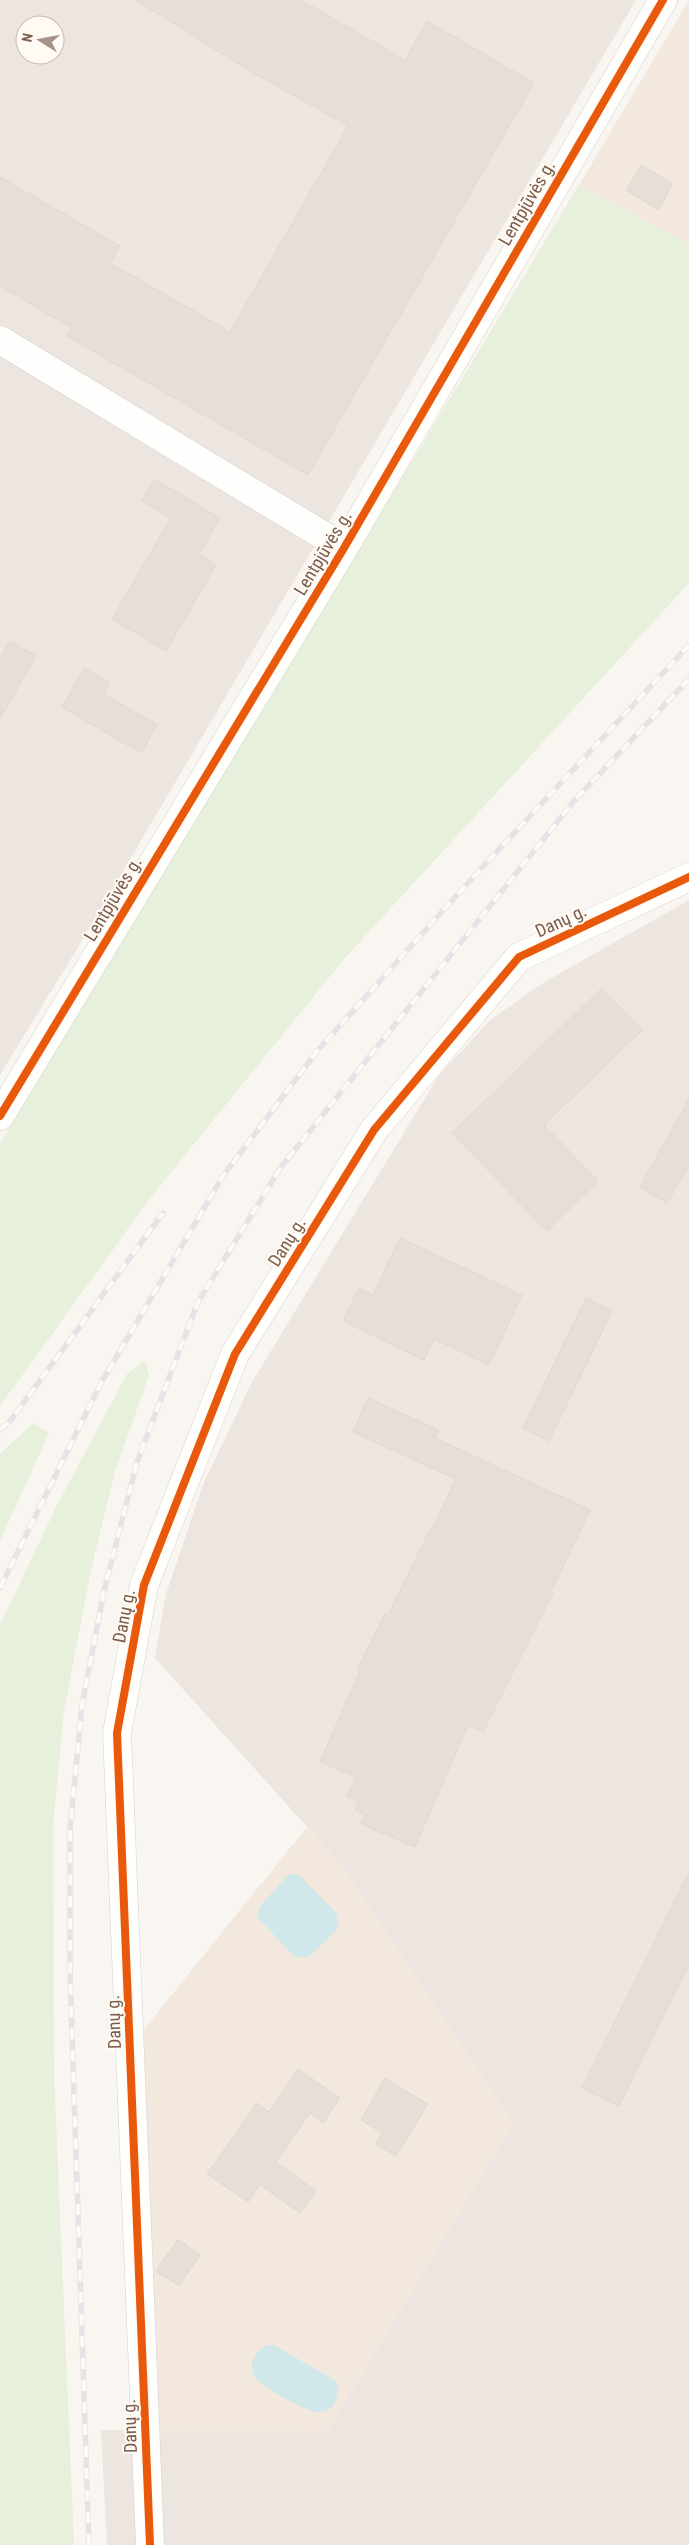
<svg xmlns="http://www.w3.org/2000/svg" width="689" height="2545" font-family="'Roboto Condensed',sans-serif">
	<rect width="100%" height="100%" fill="#f9f5f0"/>
	<path fill="#f2e8de" d="M 689,0 L 689,245 L 579,185 Z
		M 307,1827 L 344,1868 L 513,2124 L 327,2432 L 155,2431 L 141,2033 Z"/>
	<path fill="#ede5e0" fill-rule="evenodd" d="M 0,0 L 636,0 L 86,934 L 0,1075 ZM 25,25 L 55,25 L 55,55 L 25,55 Z
		M 689,900 L 689,2545 L 107,2545 L 101,2430 L 327,2432 L 513,2124 L 344,1868 L 155,1658 L 166,1594 L 204,1482 L 252,1382 L 438,1077 L 490,1020 L 543,983 Z"/>
	<path fill="#e7f0db" d="M 579,185 L 689,245 L 689,583 L 344,959 L 151,1197 L 0,1406 L 0,1144 Z
		M 145,1361 L 149,1375 L 115,1472 L 91,1570 L 64,1711 L 53,1826 L 54,2073 L 74,2545 L 0,2545 L 0,1625 L 55,1509 L 127,1374 Z
		M 33,1423 L 49,1433 L 0,1541 L 0,1454 Z"/>
	<path fill="#d0e8ea" d="M 298,1874 L 337,1914 L 338,1928 L 309,1957 L 295,1957 L 257,1917 L 260,1906 L 288,1875 Z
		M 274,2345 L 336,2381 C 342,2393 335,2412 319,2412 C 308,2413 265,2388 257,2380 C 255,2378 253,2373 252,2370 C 251,2359 257,2353 264,2346 Z"/>
	<path fill="#e6ded7" stroke="#e2d8d2" d="M 136,0 L 301,0 L 405,60 L 427,21 L 534,83 L 308,475 L 67,336 L 72,328 L 0,286 L 0,177 L 120,246 L 110,263 L 230,332 L 348,126 L 245,68 Z
		M 641,165 L 673,184 L 658,210 L 626,190 Z
		M 155,479 L 220,518 L 199,554 L 216,565 L 166,651 L 112,619 L 171,518 L 142,501 Z
		M 10,641 L 36,656 L 0,719 L 0,658 Z
		M 84,668 L 110,683 L 104,694 L 157,725 L 141,753 L 62,707 Z
		M 602,988 L 642,1030 L 544,1125 L 598,1181 L 547,1231 L 452,1133 Z
		M 689,1099 L 689,1165 L 667,1203 L 640,1187 Z
		M 400,1238 L 522,1295 L 489,1365 L 434,1339 L 424,1360 L 343,1321 L 359,1288 L 373,1295 Z
		M 586,1298 L 612,1311 L 549,1441 L 523,1428 Z
		M 368,1398 L 438,1430 L 435,1438 L 590,1510 L 551,1592 L 553,1593 L 483,1732 L 468,1725 L 415,1847 L 361,1824 L 365,1815 L 355,1810 L 359,1801 L 347,1796 L 356,1777 L 320,1762 L 360,1671 L 357,1670 L 385,1614 L 388,1615 L 429,1532 L 430,1533 L 456,1479 L 353,1432 Z
		M 689,1872 L 689,1964 L 619,2106 L 582,2088 Z
		M 298,2069 L 340,2098 L 323,2123 L 310,2113 L 276,2162 L 316,2191 L 300,2213 L 260,2185 L 248,2202 L 207,2174 L 257,2103 L 269,2112 Z
		M 385,2078 L 428,2104 L 396,2156 L 376,2144 L 382,2133 L 361,2120 Z
		M 178,2239 L 200,2255 L 179,2286 L 156,2271 Z"/>
	<g fill="none" stroke-linecap="round" stroke-linejoin="round">
		<g stroke="#d7d1cb" stroke-width="29">
			<path id="minor" d="M 0,340 L 344,548
				M 0,1116 L 344,548 L 663,0
				M 150,2545 L 117,1733 L 144,1585 L 235,1354 L 374,1130 L 519,957 L 689,877"/>
		</g>
		<use href="#minor" stroke="#fefefd" stroke-width="28"/>
		<g stroke="#e6e3e7" stroke-width="5.5">
			<path id="rail" d="M 0,1430 L 11,1420 L 163,1213
				M 0,1588 L 101,1383 L 223,1176 L 318,1050 L 465,886 L 689,645
				M 89,2545 L 70,1972 L 70,1829 L 82,1705 L 104,1591 L 137,1462 L 198,1302 L 281,1167 L 574,801 L 689,679"/>
		</g>
		<use href="#rail" stroke="#fffaf3" stroke-width="4" stroke-dasharray="11" stroke-linecap="butt"/>
		<g stroke="#fffaf3" stroke-width="11">
			<path id="cycleway" d="M 0,1116 L 344,548 L 663,0
				M 150,2545 L 117,1733 L 144,1585 L 235,1354 L 374,1130 L 519,957 L 689,877"/>
		</g>
		<use href="#cycleway" stroke="#e8590c" stroke-width="8"/>
	</g>
	<g text-anchor="middle" stroke-width="4" stroke-linejoin="round" paint-order="stroke">
		<g font-size="18" fill="#7a5c4d" stroke="#fffaf3">
			<text transform="translate(527 203) rotate(-60)" y="6">Lentpjūvės g.</text>
			<text transform="translate(323 553) rotate(-59)" y="6">Lentpjūvės g.</text>
			<text transform="translate(113 899) rotate(-59)" y="6">Lentpjūvės g.</text>
			<text transform="translate(561 921) rotate(-25)" y="6">Danų g.</text>
			<text transform="translate(287 1242) rotate(-58)" y="6">Danų g.</text>
			<text transform="translate(124 1616) rotate(-79)" y="6">Danų g.</text>
			<text transform="translate(114 2022) rotate(-92)" y="6">Danų g.</text>
			<text transform="translate(130 2426) rotate(-92)" y="6">Danų g.</text>
		</g>
	</g>
	<g transform="translate(40 40) rotate(281)"><circle r="24" fill="#fffaf3" stroke="#cabbb1"/>
	<path d="M0-4L9 19L0 12L-9 19Z" fill="#a69286"/>
	<text y="-8" font-size="14" font-weight="bold" text-anchor="middle" fill="#7a5c4d">N</text>
	</g>
</svg>
